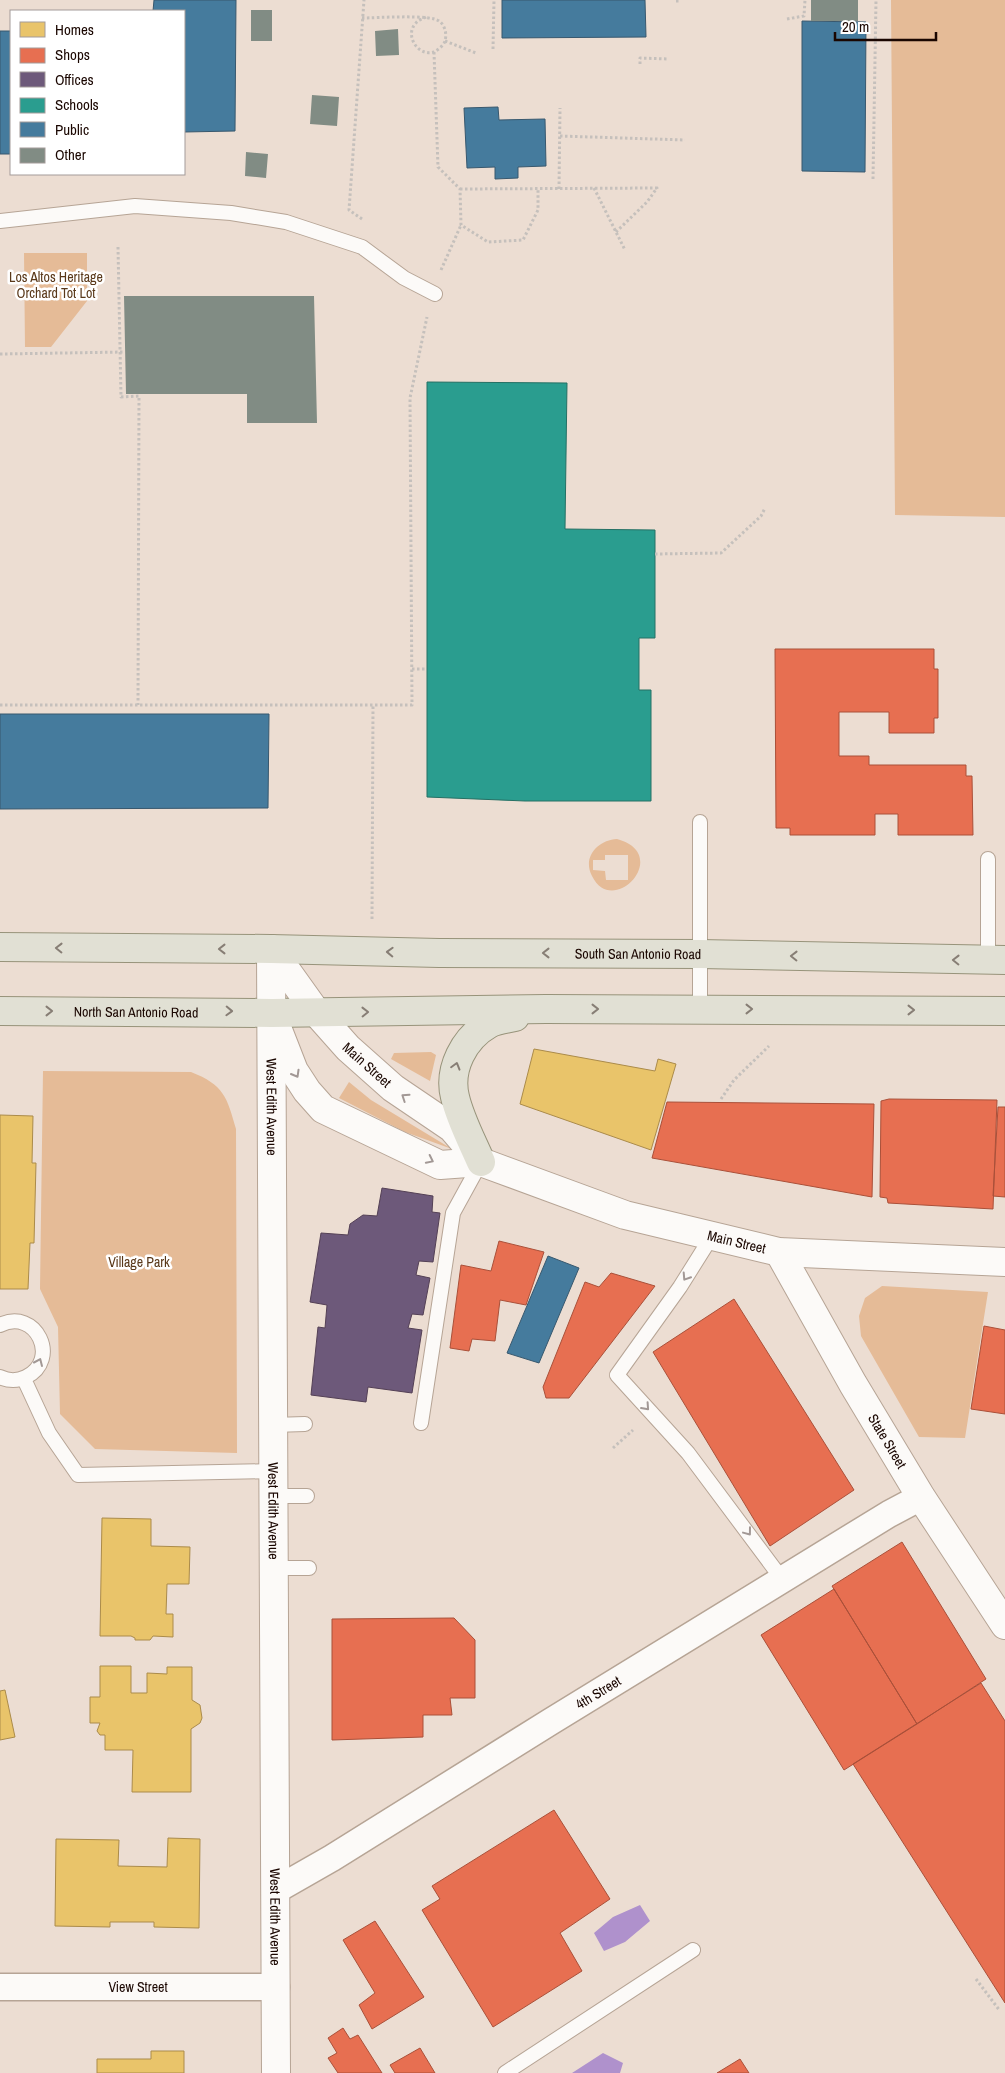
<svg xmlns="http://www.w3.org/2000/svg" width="1005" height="2073" font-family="'Archivo Narrow',sans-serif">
	<rect width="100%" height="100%" fill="#ecddd2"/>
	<path fill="#e5bb97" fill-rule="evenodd" d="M 891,0 L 1005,0 L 1005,517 L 895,515 Z
		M 24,253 L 87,253 L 87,301 L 51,347 L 25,347 Z
		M 617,839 C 673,854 613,919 592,876 C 582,857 598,840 617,839 ZM 605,855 L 628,855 L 628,880 L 606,880 L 605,871 L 593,870 L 593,860 L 605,860 Z
		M 431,1052 L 436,1055 L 430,1081 L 391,1059 L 394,1053 Z
		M 43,1071 L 191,1072 C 224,1085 227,1097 236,1129 L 237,1453 L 95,1449 L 60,1414 L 58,1327 L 40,1289 Z
		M 349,1082 L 371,1100 L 452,1149 L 405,1132 L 339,1098 Z
		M 882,1286 L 988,1292 L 965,1438 L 919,1437 L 861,1336 L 859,1316 L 865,1298 Z"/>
	<path fill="#af91cc" d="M 640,1905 L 650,1921 L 625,1942 L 604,1951 L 594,1933 L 613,1917 Z
		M 603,2053 L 623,2063 L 620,2073 L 572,2073 Z"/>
	<path fill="#e9c46a" stroke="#ab8b4a" d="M 534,1049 L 655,1071 L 658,1059 L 676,1064 L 651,1150 L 520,1104 Z
		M 0,1115 L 33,1116 L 32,1163 L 36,1163 L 34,1243 L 30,1243 L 28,1289 L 0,1289 Z
		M 102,1518 L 151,1519 L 151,1546 L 190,1547 L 189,1584 L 167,1584 L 166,1614 L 173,1614 L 173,1637 L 153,1636 L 150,1640 L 135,1640 L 135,1638 L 131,1636 L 100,1636 Z
		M 100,1666 L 131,1666 L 131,1693 L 147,1693 L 147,1673 L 167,1674 L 167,1667 L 192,1667 L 192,1700 L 200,1705 L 202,1718 L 200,1723 L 191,1729 L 191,1792 L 132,1792 L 133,1750 L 105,1750 L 105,1735 L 100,1735 L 97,1731 L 100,1723 L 90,1723 L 90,1697 L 100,1697 Z
		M 5,1690 L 15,1737 L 0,1740 L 0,1691 Z
		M 168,1838 L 200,1839 L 199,1928 L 154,1927 L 154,1922 L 110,1922 L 110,1927 L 55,1926 L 56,1839 L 119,1840 L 118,1866 L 167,1867 Z
		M 151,2051 L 184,2051 L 184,2073 L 97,2073 L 97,2059 L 151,2059 Z"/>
	<path fill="#e76f51" stroke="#aa5039" d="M 775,649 L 934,649 L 934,669 L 938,669 L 938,718 L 934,718 L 934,733 L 889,733 L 889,712 L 839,712 L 839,756 L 869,756 L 869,765 L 966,765 L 966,776 L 972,776 L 973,835 L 898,835 L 898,814 L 875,814 L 875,835 L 790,835 L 790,828 L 776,828 Z
		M 889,1099 L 997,1100 L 993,1209 L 888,1203 L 887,1198 L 880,1197 L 881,1101 Z
		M 667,1102 L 874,1104 L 872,1197 L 652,1158 Z
		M 998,1107 L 1005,1107 L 1005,1197 L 993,1196 Z
		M 499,1241 L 544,1252 L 526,1305 L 500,1300 L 495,1341 L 472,1339 L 469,1351 L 450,1348 L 461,1265 L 491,1271 Z
		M 611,1273 L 655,1286 L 569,1398 L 546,1398 L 543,1387 L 585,1282 L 599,1287 Z
		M 734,1299 L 854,1490 L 770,1546 L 653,1352 Z
		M 984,1326 L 1005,1330 L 1005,1414 L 971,1409 Z
		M 902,1542 L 986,1679 L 917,1724 L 832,1586 Z
		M 834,1589 L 917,1724 L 844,1770 L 761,1635 Z
		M 454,1618 L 475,1640 L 475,1698 L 450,1698 L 452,1715 L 423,1715 L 423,1737 L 332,1740 L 332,1619 Z
		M 981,1683 L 1005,1721 L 1005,2003 L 853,1764 Z
		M 554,1810 L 610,1899 L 560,1933 L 582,1971 L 493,2027 L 422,1910 L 440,1899 L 432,1886 Z
		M 375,1921 L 424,1997 L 372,2029 L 359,2005 L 375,1993 L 343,1940 Z
		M 343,2028 L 350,2039 L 358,2035 L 382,2073 L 338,2073 L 328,2058 L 337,2053 L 328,2038 Z
		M 420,2048 L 435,2073 L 395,2073 L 390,2065 Z
		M 740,2059 L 749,2073 L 717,2073 Z"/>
	<path fill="#6d597a" stroke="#544055" d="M 382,1188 L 433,1196 L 432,1212 L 440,1213 L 433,1262 L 419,1261 L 416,1275 L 430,1278 L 423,1315 L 412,1314 L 408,1328 L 422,1330 L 412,1393 L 368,1387 L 366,1402 L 311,1395 L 318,1327 L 325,1328 L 327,1305 L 310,1302 L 321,1233 L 348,1235 L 350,1224 L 363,1215 L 377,1216 Z"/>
	<path fill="#2a9d8f" stroke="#257064" d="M 427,382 L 567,383 L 565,529 L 655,530 L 655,638 L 639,638 L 639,690 L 651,690 L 651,801 L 525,801 L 427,797 Z"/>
	<path fill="#457b9d" stroke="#38586e" d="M 154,0 L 236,0 L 235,131 L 184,132 L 184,11 L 153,11 Z
		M 502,0 L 645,0 L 646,37 L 502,38 Z
		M 802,21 L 866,22 L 865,172 L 802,171 Z
		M 0,31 L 11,31 L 11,154 L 0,154 Z
		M 498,107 L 499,120 L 545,119 L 546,166 L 518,167 L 518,178 L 495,179 L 495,167 L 467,168 L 464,108 Z
		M 0,714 L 269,714 L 268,808 L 0,809 Z
		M 548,1256 L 579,1268 L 539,1363 L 507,1353 Z"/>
	<path fill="#818c84" d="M 811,0 L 858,0 L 858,21 L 811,21 Z
		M 251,10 L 272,10 L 272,41 L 251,41 Z
		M 398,29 L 399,55 L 376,56 L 375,31 Z
		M 312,95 L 339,97 L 337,126 L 310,124 Z
		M 246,152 L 268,154 L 266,178 L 245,176 Z
		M 124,296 L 314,296 L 317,423 L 247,423 L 247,394 L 126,394 Z"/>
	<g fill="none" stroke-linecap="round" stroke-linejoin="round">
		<g stroke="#b6a495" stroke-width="16">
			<path id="service" d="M 0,221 L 135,206 L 231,213 L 286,222 L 362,247 L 404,278 L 435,294
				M 988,961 L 988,859
				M 700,1009 L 700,822
				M 712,1236 L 680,1287 L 617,1375 L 688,1453 L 782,1579
				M 0,1325 C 36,1307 61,1360 26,1377 C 18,1381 8,1381 0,1377
				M 24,1379 L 49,1433 L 78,1475 L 274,1471
				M 421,1423 L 453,1213 L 481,1162
				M 273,1425 L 305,1424
				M 274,1496 L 307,1496
				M 274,1568 L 309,1568
				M 505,2073 L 693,1950"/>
		</g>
		<g stroke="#b6a495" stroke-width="29">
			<g id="minor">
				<path id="s1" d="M 276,1890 L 332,1858 L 550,1722 L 889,1514 L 921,1497"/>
				<path id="s2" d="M 0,1987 L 276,1987"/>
			</g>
		</g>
		<g stroke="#b6a495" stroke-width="30">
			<g id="tertiary">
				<path id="s3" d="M 271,949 L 276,2073"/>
				<path id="s4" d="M 271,949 L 316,1012 L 348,1048 L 393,1088 L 452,1128 L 475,1155"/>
				<path id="s5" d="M 278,1030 L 294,1071 L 307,1091 L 323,1109 L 440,1165 L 481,1162 L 625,1215 L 779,1252 L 1005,1262"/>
				<path id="s6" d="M 779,1252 L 853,1384 L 921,1497 L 1005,1625"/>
			</g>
		</g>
		<g stroke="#97937a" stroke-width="30">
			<g id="primary">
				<path id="s7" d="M 0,947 L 271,949 L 439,953 L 700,954 L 1005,960"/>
				<path id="s8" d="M 0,1011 L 272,1013 L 546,1009 L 1005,1011"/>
				<path d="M 481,1162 C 472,1141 460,1119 455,1097 C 448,1069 464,1038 489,1024 C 496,1020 507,1019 515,1017"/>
			</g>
		</g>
		<path stroke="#c5c0bc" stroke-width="3" stroke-dasharray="2.5 2.5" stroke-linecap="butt" d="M 676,1 L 681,1
			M 362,18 C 376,18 430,14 439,21 C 445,25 447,34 445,41 C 444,45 438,50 434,52 C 418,57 404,35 416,23 C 418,20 423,19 426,17
			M 787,19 L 804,16 L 805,0
			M 445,41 L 476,53
			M 493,49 L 494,0
			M 434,52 L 438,167 L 460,189 L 461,225 L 488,242 L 523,240 L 538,210 L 538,189
			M 640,64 L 640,58 L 668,59
			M 560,136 L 685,140
			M 873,179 L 876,0
			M 594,188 L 625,250
			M 460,189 L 657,188 L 647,202 L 616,232
			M 559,189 L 560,108
			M 362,219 L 349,210 L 364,0
			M 118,247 L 121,397 L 139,396 L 138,705
			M 441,270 L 461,225
			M 0,354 L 125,352
			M 655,554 L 721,553 L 761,516 L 765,508
			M 412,669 L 427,669
			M 0,705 L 412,705 L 410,398 L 427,317
			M 372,919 L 373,705
			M 721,1099 L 734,1080 L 769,1046
			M 613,1448 L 633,1430
			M 976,1979 L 1000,2011"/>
		<use href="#service" stroke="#fcfaf8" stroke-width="14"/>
		<use href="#minor" stroke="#fcfaf8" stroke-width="26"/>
		<use href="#tertiary" stroke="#fcfaf8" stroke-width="28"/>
		<use href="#primary" stroke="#e1e0d4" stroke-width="28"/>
	</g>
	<defs><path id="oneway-chevron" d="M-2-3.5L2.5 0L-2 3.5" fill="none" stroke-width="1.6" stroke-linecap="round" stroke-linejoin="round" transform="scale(1.25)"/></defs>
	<g stroke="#877e75">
		<use href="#oneway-chevron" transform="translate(59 948) rotate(-179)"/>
		<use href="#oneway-chevron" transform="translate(222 949) rotate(180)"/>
		<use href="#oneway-chevron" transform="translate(390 952) rotate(-178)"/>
		<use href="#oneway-chevron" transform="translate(546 953) rotate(-180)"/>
		<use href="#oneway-chevron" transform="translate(794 956) rotate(-179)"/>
		<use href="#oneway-chevron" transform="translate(956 960) rotate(-179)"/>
		<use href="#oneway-chevron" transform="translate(595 1009)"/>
		<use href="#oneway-chevron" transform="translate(749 1009)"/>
		<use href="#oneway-chevron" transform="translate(911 1010)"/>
		<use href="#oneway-chevron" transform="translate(49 1011)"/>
		<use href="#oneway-chevron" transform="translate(229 1011) rotate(2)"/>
		<use href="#oneway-chevron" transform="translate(365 1012) rotate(-1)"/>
		<use href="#oneway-chevron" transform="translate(456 1066) rotate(-74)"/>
	</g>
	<g stroke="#a29895">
		<use href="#oneway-chevron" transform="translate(296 1074) rotate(60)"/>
		<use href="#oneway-chevron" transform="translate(405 1097) rotate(-146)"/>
		<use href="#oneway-chevron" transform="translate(430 1160) rotate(26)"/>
		<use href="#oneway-chevron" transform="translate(686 1277) rotate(123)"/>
		<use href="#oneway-chevron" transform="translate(39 1362) rotate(-66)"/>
		<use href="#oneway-chevron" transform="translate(646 1407) rotate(48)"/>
		<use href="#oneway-chevron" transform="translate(748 1532) rotate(53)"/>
	</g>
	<g text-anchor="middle" stroke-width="5" stroke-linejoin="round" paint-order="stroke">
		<g font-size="14" fill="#593819" stroke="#fff">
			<text x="56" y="282">Los Altos Heritage<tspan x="56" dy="16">Orchard Tot Lot</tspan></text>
			<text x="139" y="1267">Village Park</text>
		</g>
		<g font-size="14" fill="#1a0600" stroke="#fff">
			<text dy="5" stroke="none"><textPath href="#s7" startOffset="638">South San Antonio Road</textPath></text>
			<text dy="5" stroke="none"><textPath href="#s8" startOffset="136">North San Antonio Road</textPath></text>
			<text dy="5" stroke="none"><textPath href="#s4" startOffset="151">Main Street</textPath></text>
			<text dy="5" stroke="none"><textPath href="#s3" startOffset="158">West Edith Avenue</textPath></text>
			<text dy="5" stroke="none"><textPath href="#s5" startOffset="531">Main Street</textPath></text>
			<text dy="5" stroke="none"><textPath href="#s6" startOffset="218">State Street</textPath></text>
			<text dy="5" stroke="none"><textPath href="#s3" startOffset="562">West Edith Avenue</textPath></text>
			<text dy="5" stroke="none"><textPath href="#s1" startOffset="378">4th Street</textPath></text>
			<text dy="5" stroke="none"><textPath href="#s3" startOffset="968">West Edith Avenue</textPath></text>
			<text dy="5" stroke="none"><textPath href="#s2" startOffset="138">View Street</textPath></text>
		</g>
	</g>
	<rect x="10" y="10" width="175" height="165" fill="#ffffff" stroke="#a39b99"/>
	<rect x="20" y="22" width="25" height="15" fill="#e9c46a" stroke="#a39b99"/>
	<text x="55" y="35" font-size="15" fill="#1a0600">Homes</text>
	<rect x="20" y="48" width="25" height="15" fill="#e76f51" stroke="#a39b99"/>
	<text x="55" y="60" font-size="15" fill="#1a0600">Shops</text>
	<rect x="20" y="72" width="25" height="15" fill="#6d597a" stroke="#a39b99"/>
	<text x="55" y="85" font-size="15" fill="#1a0600">Offices</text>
	<rect x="20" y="98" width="25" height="15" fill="#2a9d8f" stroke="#a39b99"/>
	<text x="55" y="110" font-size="15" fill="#1a0600">Schools</text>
	<rect x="20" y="122" width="25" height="15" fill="#457b9d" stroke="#a39b99"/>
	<text x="55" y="135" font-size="15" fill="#1a0600">Public</text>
	<rect x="20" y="148" width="25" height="15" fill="#818c84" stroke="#a39b99"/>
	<text x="55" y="160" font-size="15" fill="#1a0600">Other</text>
	<path d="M835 32v8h101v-8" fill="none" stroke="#1a0600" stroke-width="2.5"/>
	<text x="842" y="32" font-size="15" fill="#1a0600" stroke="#ffffff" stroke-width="4" paint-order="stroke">20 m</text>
</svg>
